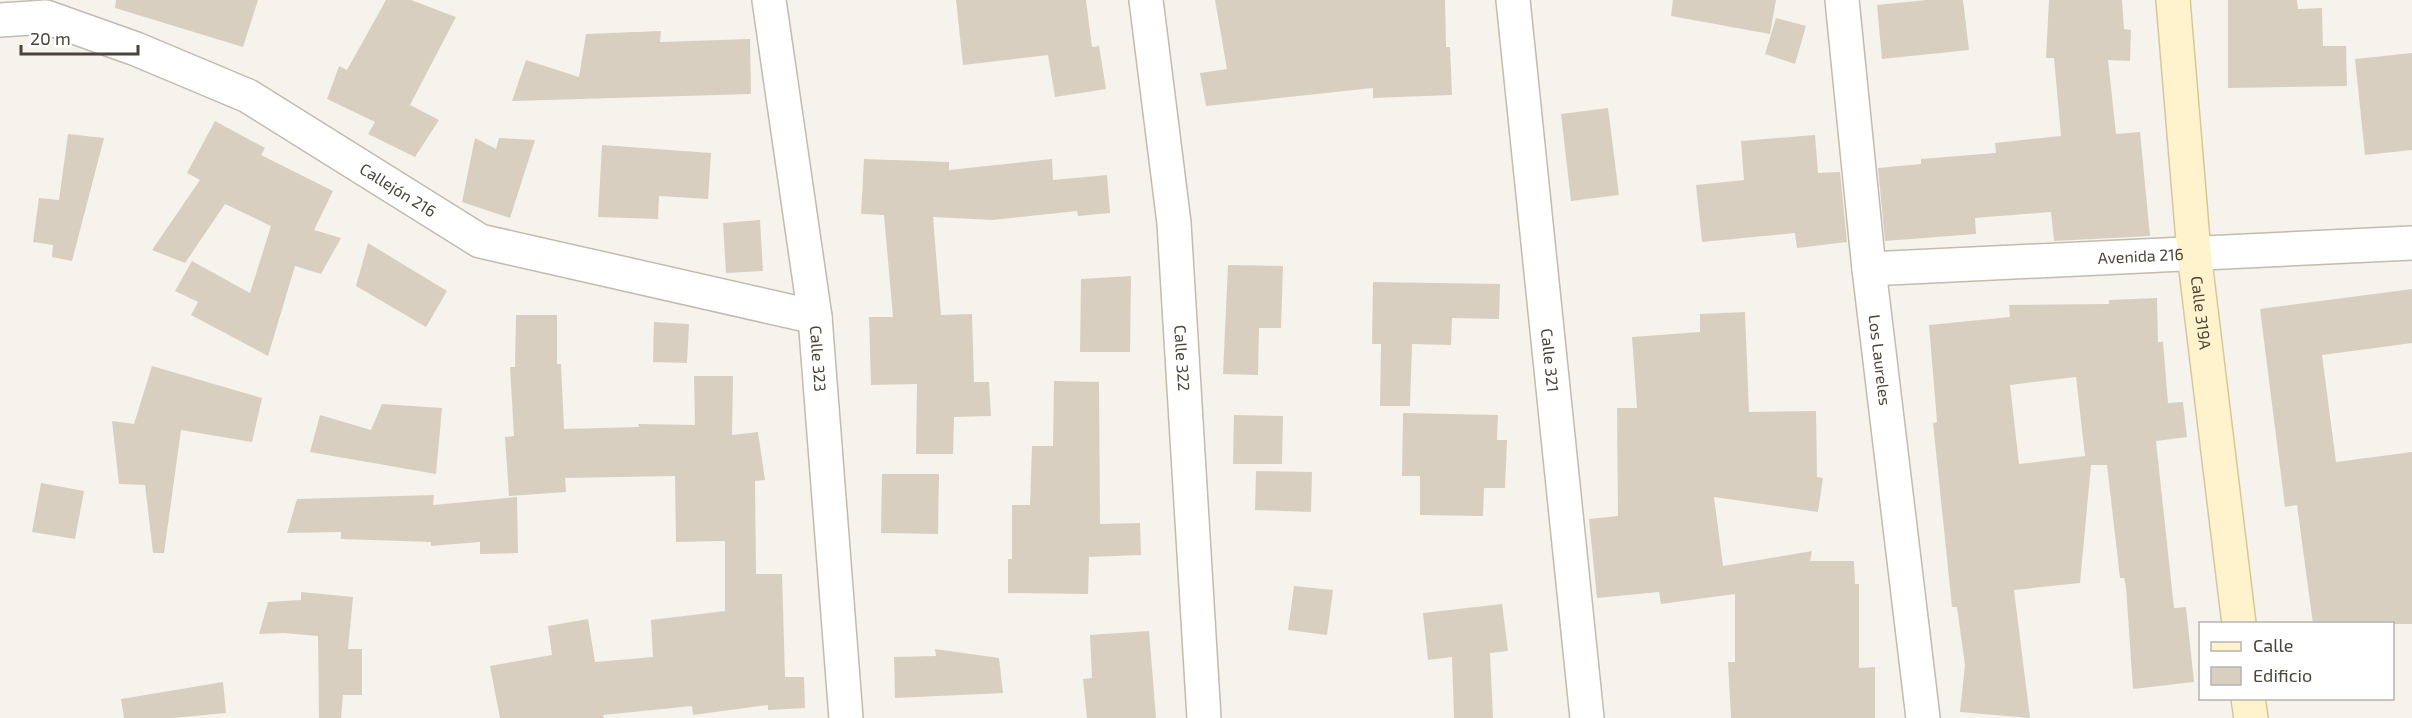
<svg xmlns="http://www.w3.org/2000/svg" width="2412" height="718" font-family="'Exo 2',sans-serif">
	<rect width="100%" height="100%" fill="#f6f3ec"/>
	<path fill="#d8cfc1" fill-rule="evenodd" d="M 116,0 L 258,0 L 243,47 L 115,8 Z
		M 386,0 L 411,0 L 456,17 L 410,105 L 439,120 L 415,157 L 368,134 L 375,122 L 327,99 L 339,66 L 347,70 Z
		M 956,0 L 1086,0 L 1092,47 L 1099,46 L 1106,89 L 1055,97 L 1048,55 L 963,65 Z
		M 1215,0 L 1445,0 L 1446,47 L 1450,47 L 1452,95 L 1373,98 L 1373,88 L 1206,106 L 1200,73 L 1227,69 Z
		M 1673,0 L 1776,0 L 1770,34 L 1671,16 Z
		M 1927,0 L 1963,0 L 1969,50 L 1882,59 L 1877,5 Z
		M 2049,0 L 2122,0 L 2124,29 L 2131,30 L 2130,61 L 2108,60 L 2116,134 L 2140,132 L 2150,236 L 2054,241 L 2051,212 L 1975,218 L 1976,234 L 1885,241 L 1878,168 L 1921,164 L 1921,159 L 1996,153 L 1995,143 L 2061,136 L 2054,58 L 2046,58 Z
		M 2228,0 L 2297,0 L 2298,9 L 2322,8 L 2323,46 L 2346,46 L 2347,86 L 2228,88 Z
		M 1776,18 L 1806,26 L 1795,64 L 1765,54 Z
		M 661,31 L 660,42 L 750,39 L 751,94 L 512,101 L 526,60 L 579,77 L 586,34 Z
		M 2412,53 L 2412,150 L 2365,155 L 2355,59 Z
		M 1608,108 L 1619,195 L 1571,201 L 1561,114 Z
		M 215,121 L 265,148 L 261,155 L 333,191 L 314,230 L 341,238 L 321,274 L 295,266 L 268,356 L 191,315 L 198,302 L 175,291 L 192,261 L 250,293 L 271,226 L 225,204 L 185,263 L 152,250 L 200,180 L 187,173 Z
		M 68,134 L 104,138 L 72,261 L 52,257 L 53,245 L 33,242 L 39,198 L 59,200 Z
		M 1815,135 L 1818,173 L 1840,172 L 1847,242 L 1797,248 L 1795,233 L 1702,242 L 1696,185 L 1744,180 L 1741,141 Z
		M 475,138 L 496,149 L 499,138 L 535,140 L 510,218 L 462,202 Z
		M 602,145 L 711,153 L 708,199 L 659,196 L 658,219 L 598,217 Z
		M 864,159 L 949,162 L 949,170 L 1052,159 L 1053,180 L 1107,175 L 1110,213 L 1078,216 L 1077,211 L 993,220 L 933,217 L 941,315 L 972,314 L 974,382 L 989,382 L 991,416 L 954,417 L 953,454 L 916,454 L 917,384 L 871,385 L 869,317 L 893,317 L 884,215 L 861,214 Z
		M 760,220 L 763,271 L 726,273 L 723,223 Z
		M 368,243 L 447,291 L 426,327 L 356,286 Z
		M 1228,265 L 1283,266 L 1281,328 L 1259,328 L 1258,375 L 1223,374 Z
		M 1131,276 L 1130,352 L 1080,352 L 1081,279 Z
		M 1373,282 L 1500,284 L 1499,319 L 1452,318 L 1451,345 L 1412,344 L 1410,406 L 1380,406 L 1381,344 L 1372,344 Z
		M 2412,289 L 2412,343 L 2322,355 L 2336,462 L 2412,452 L 2412,624 L 2313,624 L 2297,505 L 2285,507 L 2260,309 Z
		M 2157,298 L 2158,342 L 2163,342 L 2168,403 L 2183,402 L 2187,437 L 2156,441 L 2174,608 L 2186,607 L 2194,682 L 2133,689 L 2126,587 L 2124,578 L 2120,578 L 2107,465 L 2091,465 L 2080,583 L 2014,590 L 2030,718 L 1960,712 L 1965,665 L 1957,607 L 1952,607 L 1933,423 L 1937,422 L 1929,325 L 2010,317 L 2009,305 L 2109,304 L 2109,300 ZM 2076,377 L 2085,456 L 2019,464 L 2010,385 Z
		M 1745,312 L 1749,412 L 1816,411 L 1817,477 L 1823,478 L 1818,512 L 1714,497 L 1723,566 L 1812,551 L 1810,561 L 1854,561 L 1855,584 L 1859,584 L 1859,668 L 1875,667 L 1875,718 L 1731,718 L 1728,662 L 1735,662 L 1735,594 L 1661,604 L 1659,592 L 1597,598 L 1589,519 L 1618,516 L 1617,408 L 1637,408 L 1632,337 L 1700,332 L 1700,314 Z
		M 516,315 L 557,315 L 557,364 L 561,364 L 564,429 L 639,427 L 638,424 L 695,425 L 694,376 L 733,376 L 732,435 L 758,432 L 765,480 L 755,481 L 756,574 L 782,574 L 785,677 L 804,677 L 805,708 L 768,710 L 768,705 L 693,715 L 692,706 L 603,715 L 604,718 L 500,718 L 490,666 L 552,655 L 548,626 L 588,619 L 595,662 L 653,657 L 651,620 L 725,611 L 725,541 L 676,542 L 675,476 L 565,478 L 566,492 L 509,496 L 505,437 L 514,436 L 510,367 L 515,367 Z
		M 654,322 L 689,324 L 687,363 L 653,362 Z
		M 152,366 L 262,398 L 252,442 L 181,430 L 164,553 L 153,553 L 145,485 L 119,484 L 112,421 L 134,424 Z
		M 1054,381 L 1099,382 L 1100,524 L 1140,523 L 1141,555 L 1089,557 L 1088,594 L 1008,593 L 1008,559 L 1012,559 L 1012,505 L 1030,505 L 1032,446 L 1053,446 Z
		M 382,404 L 442,408 L 436,474 L 310,452 L 320,415 L 371,430 Z
		M 1403,413 L 1498,415 L 1497,440 L 1507,440 L 1505,488 L 1484,488 L 1483,516 L 1420,515 L 1420,476 L 1402,476 Z
		M 1234,415 L 1283,416 L 1282,464 L 1233,464 Z
		M 1256,471 L 1312,472 L 1311,512 L 1255,510 Z
		M 882,474 L 939,474 L 938,534 L 881,533 Z
		M 41,483 L 84,491 L 75,539 L 32,532 Z
		M 434,495 L 433,505 L 517,497 L 518,553 L 480,554 L 480,542 L 431,546 L 431,542 L 341,539 L 341,532 L 287,533 L 297,499 Z
		M 1294,586 L 1333,590 L 1327,635 L 1288,630 Z
		M 301,592 L 353,597 L 348,649 L 362,649 L 362,695 L 343,695 L 341,718 L 319,718 L 318,636 L 284,633 L 259,634 L 268,602 L 301,600 Z
		M 1502,604 L 1508,651 L 1490,653 L 1493,718 L 1454,718 L 1452,657 L 1428,660 L 1423,613 Z
		M 1149,631 L 1156,718 L 1087,718 L 1083,679 L 1092,678 L 1090,635 Z
		M 935,649 L 999,658 L 1003,693 L 895,698 L 894,657 L 936,656 Z
		M 223,682 L 226,713 L 173,718 L 124,718 L 121,699 Z"/>
	<g fill="none" stroke-linecap="round" stroke-linejoin="round">
		<g stroke="#c2bbae" stroke-width="36">
			<g id="street">
				<path id="s1" d="M 769,0 L 815,317 L 846,718"/>
				<path id="s2" d="M 1146,0 L 1174,223 L 1204,718"/>
				<path id="s3" d="M 1513,0 L 1587,718"/>
				<path id="s4" d="M 1842,0 L 1869,269 L 1923,718"/>
				<path id="s5" d="M 0,20 L 46,17 L 136,49 L 248,96 L 480,241 L 815,317"/>
				<path id="s6" d="M 1869,269 L 2412,243"/>
			</g>
		</g>
		<g stroke="#d6c79b" stroke-width="36">
			<g id="secondary">
				<path id="s7" d="M 2173,0 L 2194,253 L 2239,624"/>
				<path d="M 2248,698 L 2251,718"/>
			</g>
		</g>
		<use href="#street" stroke="#fff" stroke-width="33"/>
		<use href="#secondary" stroke="#fff3cd" stroke-width="33"/>
	</g>
	<g text-anchor="middle" stroke-width="4.5" stroke-linejoin="round" paint-order="stroke">
		<g font-size="16" fill="#4b4439" stroke="#fff">
			<text dy="6" stroke="none"><textPath href="#s5" startOffset="440">Callejón 216</textPath></text>
			<text dy="6" stroke="none"><textPath href="#s6" startOffset="272">Avenida 216</textPath></text>
			<text dy="6" stroke="none"><textPath href="#s7" startOffset="314">Calle 319A</textPath></text>
			<text dy="6" stroke="none"><textPath href="#s1" startOffset="362">Calle 323</textPath></text>
			<text dy="6" stroke="none"><textPath href="#s2" startOffset="360">Calle 322</textPath></text>
			<text dy="6" stroke="none"><textPath href="#s3" startOffset="362">Calle 321</textPath></text>
			<text dy="6" stroke="none"><textPath href="#s4" startOffset="362">Los Laureles</textPath></text>
		</g>
	</g>
	<rect x="2199" y="622" width="195" height="78" fill="#ffffff" stroke="#b7b4b0" stroke-width="1.5"/>
	<rect x="2211" y="642" width="30" height="9" fill="#fff3cd" stroke="#b7b4b0" stroke-width="1.5"/>
	<text x="2253" y="652" font-size="18" fill="#4b4439">Calle</text>
	<rect x="2211" y="667" width="30" height="18" fill="#d8cfc1" stroke="#b7b4b0" stroke-width="1.5"/>
	<text x="2253" y="682" font-size="18" fill="#4b4439">Edificio</text>
	<path d="M21 45v9h117v-9" fill="none" stroke="#4b4439" stroke-width="3"/>
	<text x="30" y="45" font-size="18" fill="#4b4439" stroke="#ffffff" stroke-width="4.5" paint-order="stroke">20 m</text>
</svg>
